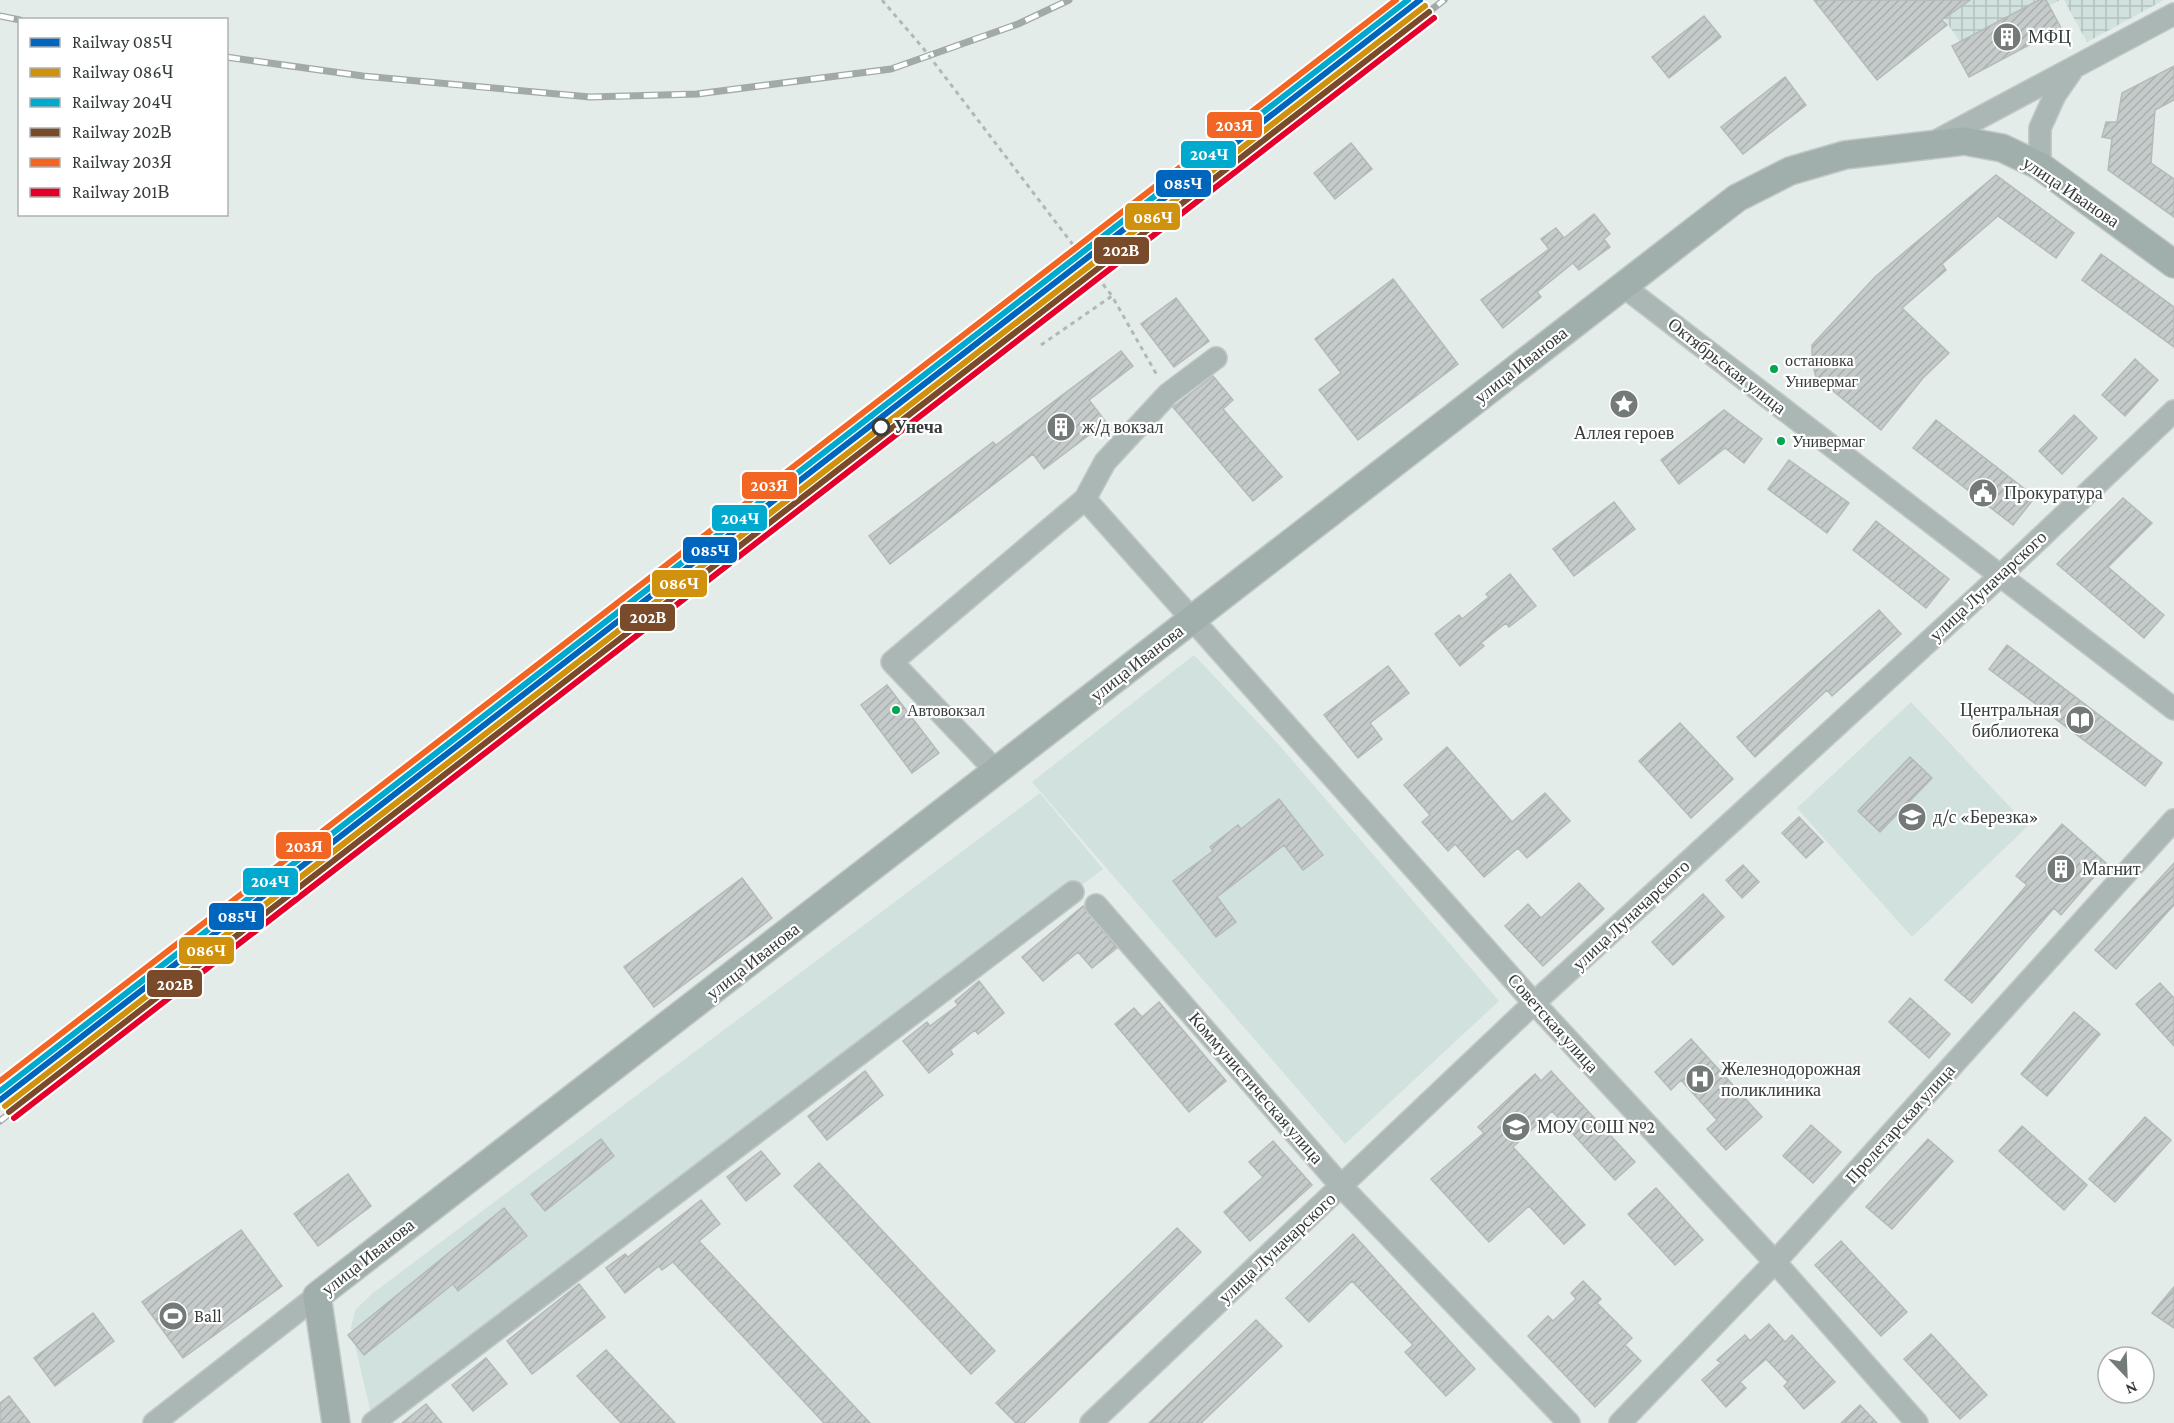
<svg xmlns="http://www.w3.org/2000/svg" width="2174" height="1423" font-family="'Crimson Pro',serif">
	<defs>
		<pattern id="industrial-grid" width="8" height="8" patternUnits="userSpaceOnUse" patternTransform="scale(1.5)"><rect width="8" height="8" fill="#d1e1dd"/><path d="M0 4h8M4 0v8" fill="none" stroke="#b4c2bf"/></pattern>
		<pattern id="building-hatch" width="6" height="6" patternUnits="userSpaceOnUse" patternTransform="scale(1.5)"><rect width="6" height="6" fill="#c5cbca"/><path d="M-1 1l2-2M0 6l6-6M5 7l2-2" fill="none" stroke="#aaafae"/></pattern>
	</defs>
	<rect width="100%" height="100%" fill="#e4ecea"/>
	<path fill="#d1e1dd" d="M 1194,655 L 1280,746 L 1499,1001 L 1345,1144 L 1032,782 Z
		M 1911,702 L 2028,826 L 1912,937 L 1797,808 Z
		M 1040,793 L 1103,869 L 373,1422 L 351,1328 L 355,1310 L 373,1293 Z"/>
	<path fill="url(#industrial-grid)" d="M 1932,0 L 2060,0 L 1965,50 Z
		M 2064,0 L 2164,0 L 2087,42 Z"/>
	<path fill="url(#building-hatch)" stroke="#b4bab8" stroke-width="1.5" d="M 1814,0 L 1970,0 L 1942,20 L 1947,25 L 1877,80 Z
		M 2039,0 L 2046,0 L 2061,28 L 1969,77 L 1952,46 Z
		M 1704,16 L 1721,37 L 1669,78 L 1652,57 Z
		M 2174,66 L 2174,100 L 2155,110 L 2151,163 L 2174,179 L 2174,217 L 2108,170 L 2112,139 L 2102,137 L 2106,122 L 2117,122 L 2122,93 Z
		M 1785,77 L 1806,105 L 1743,154 L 1721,127 Z
		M 1351,143 L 1372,169 L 1335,199 L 1314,173 Z
		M 1996,175 L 2074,233 L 2056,258 L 1998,216 L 1942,264 L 1946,270 L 1902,308 L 1949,353 L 1923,378 L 1881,430 L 1816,377 L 1812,362 L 1812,345 L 1875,277 Z
		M 1594,214 L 1610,234 L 1604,239 L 1610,247 L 1579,270 L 1573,263 L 1537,292 L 1541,297 L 1503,328 L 1481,300 L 1549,249 L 1541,239 L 1556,228 L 1564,238 Z
		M 2101,254 L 2174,307 L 2174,347 L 2082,280 Z
		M 1393,279 L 1458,364 L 1358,440 L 1319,390 L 1341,373 L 1315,339 Z
		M 1176,298 L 1209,341 L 1174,367 L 1141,324 Z
		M 1121,351 L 1133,366 L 1089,400 L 1106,422 L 1044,469 L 1033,454 L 890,564 L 869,536 L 993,442 L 996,445 Z
		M 2135,359 L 2158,380 L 2125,416 L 2102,395 Z
		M 1213,376 L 1233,400 L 1223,409 L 1282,477 L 1253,501 L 1173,407 Z
		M 1724,410 L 1762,439 L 1744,463 L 1725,448 L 1679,484 L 1661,460 Z
		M 2074,415 L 2097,438 L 2062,474 L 2039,451 Z
		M 1936,420 L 2035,497 L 2013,525 L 1913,448 Z
		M 1789,460 L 1849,503 L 1827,533 L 1768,489 Z
		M 2123,498 L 2152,523 L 2108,567 L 2164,615 L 2144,638 L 2057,564 Z
		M 1614,502 L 1635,529 L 1574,576 L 1553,549 Z
		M 1876,521 L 1949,579 L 1926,608 L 1853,550 Z
		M 1510,574 L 1536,606 L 1509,627 L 1506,623 L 1481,643 L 1484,646 L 1460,666 L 1435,634 L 1459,615 L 1462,619 L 1489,597 L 1486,594 Z
		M 1879,610 L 1901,634 L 1832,696 L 1827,690 L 1755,757 L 1737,737 Z
		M 2007,645 L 2162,763 L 2145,786 L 1989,669 Z
		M 1388,666 L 1409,693 L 1370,723 L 1382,739 L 1358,758 L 1324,715 Z
		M 887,685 L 939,753 L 912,773 L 861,705 Z
		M 1680,723 L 1733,779 L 1691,818 L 1639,761 Z
		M 1447,747 L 1512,822 L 1545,793 L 1570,821 L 1527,858 L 1518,848 L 1484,877 L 1455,844 L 1448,851 L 1422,822 L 1430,815 L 1404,785 Z
		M 1910,757 L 1932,778 L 1880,832 L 1858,811 Z
		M 1279,799 L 1323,855 L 1303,870 L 1284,845 L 1217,897 L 1236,922 L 1216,937 L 1173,881 L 1213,851 L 1210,847 L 1238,825 L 1241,829 Z
		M 1799,817 L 1823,842 L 1806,858 L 1782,833 Z
		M 2062,824 L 2106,863 L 2061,915 L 2054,908 L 1972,1003 L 1945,980 L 2027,885 L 2016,876 Z
		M 2174,863 L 2174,905 L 2116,969 L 2095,950 Z
		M 1743,865 L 1759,882 L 1742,898 L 1726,880 Z
		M 742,878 L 772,918 L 654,1007 L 624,967 Z
		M 1579,883 L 1604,909 L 1543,966 L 1505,926 L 1528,904 L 1541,918 Z
		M 1703,894 L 1724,917 L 1673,965 L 1652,942 Z
		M 1083,906 L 1117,948 L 1092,968 L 1078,952 L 1043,981 L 1022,957 Z
		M 979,981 L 1004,1013 L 978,1034 L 975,1030 L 950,1050 L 953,1054 L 929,1073 L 903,1041 L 927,1022 L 930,1026 L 958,1005 L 955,1001 Z
		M 2160,983 L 2174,998 L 2174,1046 L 2136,1004 Z
		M 1910,998 L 1950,1034 L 1929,1058 L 1889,1022 Z
		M 1159,1002 L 1226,1081 L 1189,1112 L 1115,1024 L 1134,1008 L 1142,1017 Z
		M 2074,1012 L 2100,1034 L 2047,1096 L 2021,1074 Z
		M 1691,1039 L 1762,1117 L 1726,1150 L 1707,1129 L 1717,1120 L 1681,1080 L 1671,1090 L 1655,1072 Z
		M 865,1071 L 883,1095 L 827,1140 L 808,1116 Z
		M 1551,1071 L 1635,1162 L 1615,1180 L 1552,1111 L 1513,1147 L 1585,1225 L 1564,1244 L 1529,1206 L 1489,1242 L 1431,1179 L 1484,1133 L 1478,1127 L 1535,1074 L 1541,1081 Z
		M 2145,1117 L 2171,1140 L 2115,1202 L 2089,1179 Z
		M 1811,1125 L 1841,1152 L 1813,1183 L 1783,1156 Z
		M 2022,1126 L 2087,1185 L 2064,1210 L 1999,1151 Z
		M 601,1139 L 614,1156 L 545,1211 L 531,1194 Z
		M 1928,1139 L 1953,1161 L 1892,1229 L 1866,1207 Z
		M 1273,1141 L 1312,1185 L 1250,1241 L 1224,1212 L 1263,1177 L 1249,1162 Z
		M 761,1151 L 780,1174 L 746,1201 L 727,1177 Z
		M 819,1163 L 995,1351 L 971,1374 L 794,1186 Z
		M 348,1174 L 371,1206 L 318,1246 L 294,1214 Z
		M 1656,1188 L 1703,1240 L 1675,1265 L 1628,1214 Z
		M 701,1200 L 720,1224 L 699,1241 L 870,1423 L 824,1423 L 673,1262 L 662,1270 L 659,1266 L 625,1293 L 606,1268 L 625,1254 L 628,1257 Z
		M 504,1208 L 527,1236 L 458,1291 L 453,1284 L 364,1355 L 348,1335 Z
		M 1177,1228 L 1201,1252 L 1024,1423 L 1016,1423 L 996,1403 Z
		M 241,1230 L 282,1286 L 183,1358 L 142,1302 Z
		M 1353,1234 L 1475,1369 L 1446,1396 L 1405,1352 L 1413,1345 L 1352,1281 L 1309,1322 L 1286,1298 Z
		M 1841,1241 L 1907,1312 L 1881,1336 L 1815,1265 Z
		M 1583,1281 L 1601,1299 L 1597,1303 L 1632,1338 L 1625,1345 L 1641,1361 L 1595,1407 L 1528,1336 L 1548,1316 L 1553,1321 L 1576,1299 L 1571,1293 Z
		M 579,1284 L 605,1317 L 532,1374 L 507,1341 Z
		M 2174,1287 L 2174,1328 L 2152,1313 Z
		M 93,1313 L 114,1341 L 55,1386 L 34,1358 Z
		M 1256,1320 L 1282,1346 L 1201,1423 L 1149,1423 Z
		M 1769,1324 L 1785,1342 L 1792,1335 L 1835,1382 L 1804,1409 L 1784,1386 L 1788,1382 L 1766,1359 L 1740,1382 L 1746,1388 L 1726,1407 L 1702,1380 L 1721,1363 L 1717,1360 L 1745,1335 L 1750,1341 Z
		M 1931,1334 L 1987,1395 L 1960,1419 L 1904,1359 Z
		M 606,1350 L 675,1423 L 621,1423 L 577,1376 Z
		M 486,1358 L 507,1384 L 473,1411 L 452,1385 Z
		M 9,1396 L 30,1423 L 0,1423 L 0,1403 Z
		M 426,1404 L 442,1423 L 402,1423 Z
		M 1860,1405 L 1877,1423 L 1841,1423 Z"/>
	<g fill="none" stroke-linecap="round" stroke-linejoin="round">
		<g stroke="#c2c8c6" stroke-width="24">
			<path id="minor" d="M 1936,141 L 2174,14
				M 2040,166 L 2040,128 L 2055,95 L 2071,72
				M 1623,286 L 2174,709
				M 1085,499 L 1534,1003 L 1775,1262 L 1917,1423
				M 997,772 L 892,662 L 1085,499 L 1105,462 L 1168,394 L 1216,358
				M 1096,905 L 1342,1187 L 1569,1423
				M 154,1423 L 317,1296
				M 373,1423 L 1073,892
				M 1091,1423 L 1534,1003 L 1999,577 L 2174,411
				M 1620,1423 L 1775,1262 L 2174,820"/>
		</g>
		<g stroke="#c2c8c6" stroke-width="30">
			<path id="major" d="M 336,1423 L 317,1296 L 1737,198 L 1790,171 L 1845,155 L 1964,141 L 2002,148 L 2040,166 L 2174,264"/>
		</g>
		<path stroke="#afb9b7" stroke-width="3" stroke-dasharray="4.5 4.5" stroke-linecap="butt" d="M 882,0 L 923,48
			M 1041,345 L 1112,296 L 1158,377"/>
		<use href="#minor" stroke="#abb7b4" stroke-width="21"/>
		<use href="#major" stroke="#a0afac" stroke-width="27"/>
		<g stroke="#a1aaa8" stroke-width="7">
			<path id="rail" d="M 0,16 L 20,20
				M 226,57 L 363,76 L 590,97 L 697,94 L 891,69 L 1018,24 L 1069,0
				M 0,1121 L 1444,0"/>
		</g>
		<use href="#rail" stroke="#fff" stroke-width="4.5" stroke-dasharray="14" stroke-linecap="butt"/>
		<path stroke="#afb9b7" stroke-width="3" stroke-dasharray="4.5 4.5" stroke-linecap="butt" d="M 923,48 L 1112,296"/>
		<g stroke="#fff" stroke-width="10">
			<path id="rail-1" d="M 0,1100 L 1420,0"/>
		</g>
		<g stroke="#fff" stroke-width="10">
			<path id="rail-2" d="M 5,1106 L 1425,6"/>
		</g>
		<g stroke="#fff" stroke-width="10">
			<path id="rail-3" d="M 0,1091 L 1408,0"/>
		</g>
		<g stroke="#fff" stroke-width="10">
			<path id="rail-4" d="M 9,1112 L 1429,12"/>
		</g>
		<g stroke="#fff" stroke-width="10">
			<path id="rail-5" d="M 0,1081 L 1396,0"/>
		</g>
		<g stroke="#fff" stroke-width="10">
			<path id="rail-6" d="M 14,1118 L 1434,18"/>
		</g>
		<use href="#rail-1" stroke="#0065bd" stroke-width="6"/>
		<use href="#rail-2" stroke="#d0910c" stroke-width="6"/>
		<use href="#rail-3" stroke="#00a9ce" stroke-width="6"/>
		<use href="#rail-4" stroke="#7a4b2a" stroke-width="6"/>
		<use href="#rail-5" stroke="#f26522" stroke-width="6"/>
		<use href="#rail-6" stroke="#e4002b" stroke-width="6"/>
	</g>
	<defs>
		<g id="building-disc" transform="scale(1.5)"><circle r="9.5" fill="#737a78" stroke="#fff"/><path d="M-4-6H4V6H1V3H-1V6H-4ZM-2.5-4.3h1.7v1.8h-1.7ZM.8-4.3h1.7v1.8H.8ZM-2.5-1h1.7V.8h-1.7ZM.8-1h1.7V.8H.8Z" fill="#fff"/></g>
		<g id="sight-disc" transform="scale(1.5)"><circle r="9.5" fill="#737a78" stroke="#fff"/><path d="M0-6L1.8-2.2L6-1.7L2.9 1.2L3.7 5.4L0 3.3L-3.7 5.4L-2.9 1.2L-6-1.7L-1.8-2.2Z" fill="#fff"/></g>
		<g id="civic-disc" transform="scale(1.5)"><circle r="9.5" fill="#737a78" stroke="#fff"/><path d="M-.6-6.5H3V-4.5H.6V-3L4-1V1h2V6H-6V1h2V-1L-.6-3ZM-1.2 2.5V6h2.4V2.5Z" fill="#fff"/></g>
		<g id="library-disc" transform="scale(1.5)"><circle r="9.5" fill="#737a78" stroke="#fff"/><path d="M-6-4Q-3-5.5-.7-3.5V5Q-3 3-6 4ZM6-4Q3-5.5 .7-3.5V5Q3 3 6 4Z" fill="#fff"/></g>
		<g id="school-disc" transform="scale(1.5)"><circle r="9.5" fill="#737a78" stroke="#fff"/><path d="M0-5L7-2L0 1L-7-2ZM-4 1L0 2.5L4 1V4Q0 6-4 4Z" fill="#fff"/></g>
		<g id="hospital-disc" transform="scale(1.5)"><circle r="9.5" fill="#737a78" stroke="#fff"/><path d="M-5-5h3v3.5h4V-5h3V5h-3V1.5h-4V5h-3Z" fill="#fff"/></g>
		<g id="stadium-disc" transform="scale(1.5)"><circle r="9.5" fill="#737a78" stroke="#fff"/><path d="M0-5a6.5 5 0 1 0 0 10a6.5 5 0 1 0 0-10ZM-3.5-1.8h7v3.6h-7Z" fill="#fff"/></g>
	</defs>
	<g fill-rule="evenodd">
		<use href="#building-disc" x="2007" y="37"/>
		<use href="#sight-disc" x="1624" y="404"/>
		<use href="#building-disc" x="1061" y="427"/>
		<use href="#civic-disc" x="1983" y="493"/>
		<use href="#library-disc" x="2080" y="720"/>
		<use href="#school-disc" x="1912" y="817"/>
		<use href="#building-disc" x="2061" y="869"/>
		<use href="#hospital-disc" x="1700" y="1079"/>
		<use href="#school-disc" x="1516" y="1127"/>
		<use href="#stadium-disc" x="173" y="1316"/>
	</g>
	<g fill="#00a651" stroke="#fff" stroke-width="2">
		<circle cx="1774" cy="369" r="5"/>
		<circle cx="1781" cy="441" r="5"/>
		<circle cx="896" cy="710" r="5"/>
	</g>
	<circle fill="#fff" stroke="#363c3b" stroke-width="3" cx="881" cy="427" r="8"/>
	<g text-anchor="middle" stroke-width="4.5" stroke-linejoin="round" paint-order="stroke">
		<g font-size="16" fill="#363c3b" stroke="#fff" text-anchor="start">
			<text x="1785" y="366">остановка<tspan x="1785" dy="21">Универмаг</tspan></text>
			<text x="1792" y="447">Универмаг</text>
			<text x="907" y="716">Автовокзал</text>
		</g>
		<g font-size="18" fill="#363c3b" stroke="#fff" text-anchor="start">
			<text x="2028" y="43">МФЦ</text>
			<text x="1082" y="433">ж/д вокзал</text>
			<text x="1624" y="439" text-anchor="middle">Аллея героев</text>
			<text x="2004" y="499">Прокуратура</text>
			<text x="2059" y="716" text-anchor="end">Центральная<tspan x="2059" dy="21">библиотека</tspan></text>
			<text x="1933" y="823">д/с «Березка»</text>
			<text x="2082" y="875">Магнит</text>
			<text x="1721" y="1075">Железнодорожная<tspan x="1721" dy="21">поликлиника</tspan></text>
			<text x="1537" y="1133">МОУ СОШ №2</text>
			<text x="194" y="1322">Ball</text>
		</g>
		<g font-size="18" fill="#363c3b" stroke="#fff">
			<text transform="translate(2071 192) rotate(34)" y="6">улица Иванова</text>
			<text transform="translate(1521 365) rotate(-38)" y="6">улица Иванова</text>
			<text transform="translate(1727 366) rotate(38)" y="6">Октябрьская улица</text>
			<text transform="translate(1988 586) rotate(-43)" y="6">улица Луначарского</text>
			<text transform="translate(1137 663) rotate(-38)" y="6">улица Иванова</text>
			<text transform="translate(1631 915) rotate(-43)" y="6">улица Луначарского</text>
			<text transform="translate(753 961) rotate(-38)" y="6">улица Иванова</text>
			<text transform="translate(1553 1023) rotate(48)" y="6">Советская улица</text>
			<text transform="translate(1256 1088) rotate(49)" y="6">Коммунистическая улица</text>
			<text transform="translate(1900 1124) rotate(-48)" y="6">Пролетарская улица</text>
			<text transform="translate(1277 1248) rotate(-43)" y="6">улица Луначарского</text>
			<text transform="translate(368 1257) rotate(-38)" y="6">улица Иванова</text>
		</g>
		<g font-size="18" font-weight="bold" fill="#363c3b" stroke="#fff" text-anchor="start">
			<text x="894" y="433">Унеча</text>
		</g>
	</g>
	<g stroke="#fff" stroke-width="2">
		<rect x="1206" y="111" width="57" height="28" rx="6" fill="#f26522"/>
		<rect x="1180" y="140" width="57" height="29" rx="6" fill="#00a9ce"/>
		<rect x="1155" y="169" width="57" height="29" rx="6" fill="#0065bd"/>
		<rect x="1124" y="202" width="57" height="29" rx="6" fill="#d0910c"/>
		<rect x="1093" y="236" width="57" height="29" rx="6" fill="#7a4b2a"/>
		<rect x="741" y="471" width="57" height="29" rx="6" fill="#f26522"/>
		<rect x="711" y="504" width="57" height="28" rx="6" fill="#00a9ce"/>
		<rect x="682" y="536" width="56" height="28" rx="6" fill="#0065bd"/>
		<rect x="651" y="569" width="57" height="29" rx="6" fill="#d0910c"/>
		<rect x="619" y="603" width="57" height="29" rx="6" fill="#7a4b2a"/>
		<rect x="275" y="831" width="57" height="29" rx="6" fill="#f26522"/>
		<rect x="242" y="867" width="57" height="29" rx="6" fill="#00a9ce"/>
		<rect x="208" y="902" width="57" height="29" rx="6" fill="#0065bd"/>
		<rect x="178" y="936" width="57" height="29" rx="6" fill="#d0910c"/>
		<rect x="146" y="969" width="57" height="29" rx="6" fill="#7a4b2a"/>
	</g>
	<g font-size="16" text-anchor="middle" font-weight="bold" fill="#fff">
		<text x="1234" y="131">203Я</text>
		<text x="1209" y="160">204Ч</text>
		<text x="1183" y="189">085Ч</text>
		<text x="1153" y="223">086Ч</text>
		<text x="1121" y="256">202В</text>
		<text x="769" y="491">203Я</text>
		<text x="740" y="524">204Ч</text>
		<text x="710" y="556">085Ч</text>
		<text x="679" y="589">086Ч</text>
		<text x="648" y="623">202В</text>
		<text x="304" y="852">203Я</text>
		<text x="270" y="887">204Ч</text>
		<text x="237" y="922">085Ч</text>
		<text x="206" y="956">086Ч</text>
		<text x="175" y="990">202В</text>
	</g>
	<rect x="18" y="18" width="210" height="198" fill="#ffffff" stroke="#afb1b1" stroke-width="1.5"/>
	<rect x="30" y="38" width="30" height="9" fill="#0065bd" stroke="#afb1b1" stroke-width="1.5"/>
	<text x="72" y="48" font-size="18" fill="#363c3b">Railway 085Ч</text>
	<rect x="30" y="68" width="30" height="9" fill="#d0910c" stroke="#afb1b1" stroke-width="1.5"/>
	<text x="72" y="78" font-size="18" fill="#363c3b">Railway 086Ч</text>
	<rect x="30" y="98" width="30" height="9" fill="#00a9ce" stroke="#afb1b1" stroke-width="1.5"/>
	<text x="72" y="108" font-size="18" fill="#363c3b">Railway 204Ч</text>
	<rect x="30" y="128" width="30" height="9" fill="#7a4b2a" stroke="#afb1b1" stroke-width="1.5"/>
	<text x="72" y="138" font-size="18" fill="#363c3b">Railway 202В</text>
	<rect x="30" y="158" width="30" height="9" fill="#f26522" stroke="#afb1b1" stroke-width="1.5"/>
	<text x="72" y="168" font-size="18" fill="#363c3b">Railway 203Я</text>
	<rect x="30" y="188" width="30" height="9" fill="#e4002b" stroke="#afb1b1" stroke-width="1.5"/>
	<text x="72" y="198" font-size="18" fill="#363c3b">Railway 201В</text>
	<g transform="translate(2126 1375) rotate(157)"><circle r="28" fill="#ffffff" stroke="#afb1b1" stroke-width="1.5"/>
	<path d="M0-4.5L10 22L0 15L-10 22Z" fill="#737a78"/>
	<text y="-9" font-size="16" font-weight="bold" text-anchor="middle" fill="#363c3b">N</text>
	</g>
</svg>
